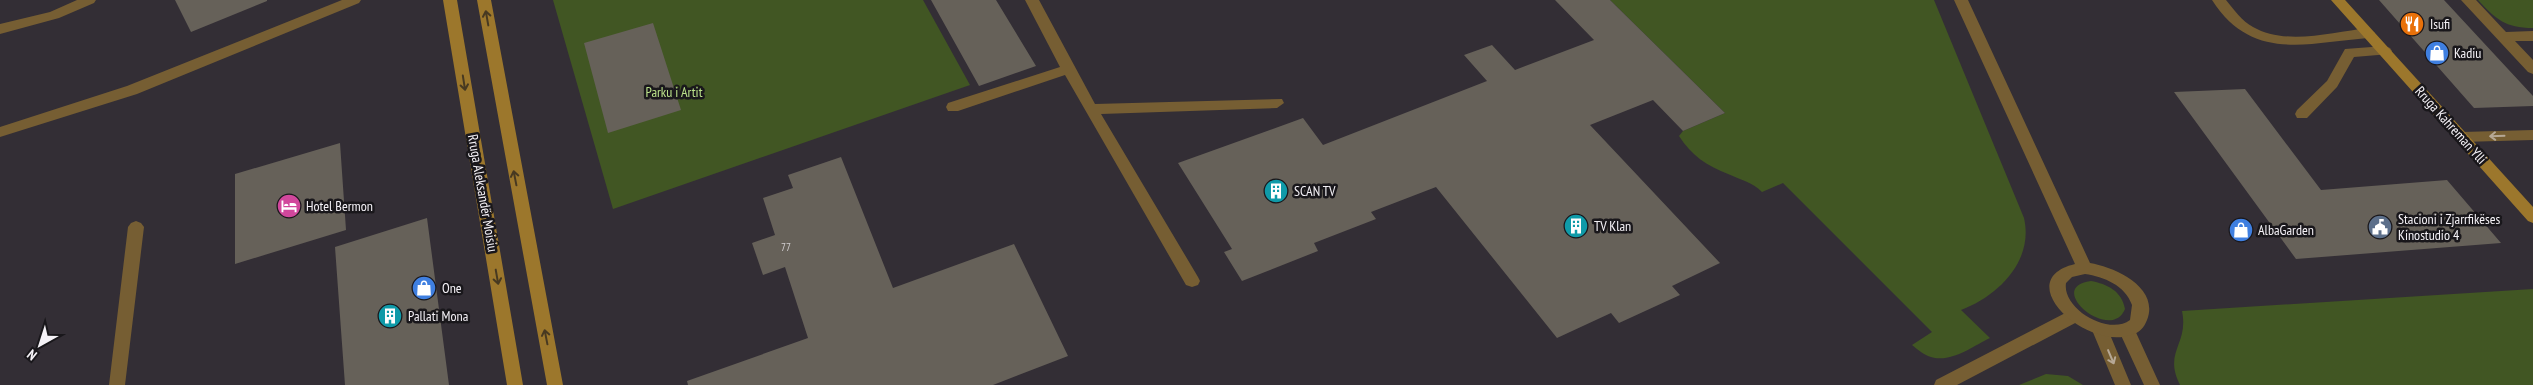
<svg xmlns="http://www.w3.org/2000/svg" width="2533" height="385" font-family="'PT Sans Narrow',sans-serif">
	<rect width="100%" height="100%" fill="#332e35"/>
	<path fill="#415623" d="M 553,0 L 923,0 L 970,85 L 613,209 Z
		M 1610,0 L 1934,0 L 2024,218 C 2034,261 1998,296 1961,310 L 1990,338 C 1973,346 1949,365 1928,356 C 1923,354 1917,349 1912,345 L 1932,332 L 1783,183 L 1762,192 C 1752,182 1741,180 1728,174 C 1707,166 1691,155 1679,136 L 1683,131 L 1725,113 Z
		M 2478,0 L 2533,0 L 2533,28 C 2505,28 2496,19 2478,0 Z
		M 2091,281 C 2107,284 2122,291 2125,309 C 2111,344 2043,287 2091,281 Z
		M 2533,289 L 2533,385 L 2180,385 C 2163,351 2189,345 2182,311 Z
		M 2046,374 L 2068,376 L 2083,385 L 2019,385 Z"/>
	<path fill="#666159" d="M 175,0 L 267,0 L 267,1 L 191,32 Z
		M 931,0 L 996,0 L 1036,66 L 979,86 Z
		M 1555,0 L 1610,0 L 1725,113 L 1683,131 L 1653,100 L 1590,125 L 1720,263 L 1672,286 L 1680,295 L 1619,323 L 1611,313 L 1557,338 L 1436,187 L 1371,212 L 1376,219 L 1314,243 L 1318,251 L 1242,281 L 1224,252 L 1232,249 L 1178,163 L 1303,118 L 1323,145 L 1487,81 L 1464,55 L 1492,45 L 1515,70 L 1594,40 Z
		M 2379,0 L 2444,0 L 2533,96 L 2533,106 L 2474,108 Z
		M 653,23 L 681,110 L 608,133 L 584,43 Z
		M 2245,89 L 2321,190 L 2447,180 L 2501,243 L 2296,259 L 2174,92 Z
		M 340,143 L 346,230 L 235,264 L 235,174 Z
		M 841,157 L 893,288 L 1014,244 L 1068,356 L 993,385 L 688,385 L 687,381 L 808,338 L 785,267 L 763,275 L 752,243 L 775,235 L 763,198 L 793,188 L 788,175 Z
		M 427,218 L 449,385 L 345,385 L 335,247 Z"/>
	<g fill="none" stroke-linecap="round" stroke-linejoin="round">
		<path fill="#765e33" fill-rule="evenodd" d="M 77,0 L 96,0 L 94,3 L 59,18 L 0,34 L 0,24 L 50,12 Z
			M 1025,0 L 1039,0 L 1095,104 L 1282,99 L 1284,103 L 1277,108 L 1101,114 L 1198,277 L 1200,281 L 1198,285 L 1192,287 L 1186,285 L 1065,75 L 958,111 L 948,111 L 946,107 L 948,103 L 1060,67 Z
			M 2212,0 L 2226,0 C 2234,10 2242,21 2253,27 C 2286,46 2333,32 2368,28 L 2375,33 L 2368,38 C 2306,43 2252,62 2212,0 Z
			M 2461,0 L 2476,0 L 2506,32 L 2533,31 L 2533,41 L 2515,41 L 2533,60 L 2533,74 L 2528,72 Z
			M 2385,46 L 2390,48 L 2392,51 L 2390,54 L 2354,57 L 2337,87 L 2307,118 L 2297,118 L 2295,114 L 2297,110 L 2327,81 L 2345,49 Z
			M 136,221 L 141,223 L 144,227 L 125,385 L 109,385 L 128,227 L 131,223 Z
			M 2073,309 L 2079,311 L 2081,316 L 2079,321 L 1957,385 L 1934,385 L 1936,380 Z
			M 2100,323 L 2106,325 L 2131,385 L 2115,385 L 2092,330 L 2094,325 Z
			M 2127,324 L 2133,326 L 2160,385 L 2144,385 L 2119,331 L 2121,326 Z"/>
		<path fill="#765e33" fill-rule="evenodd" d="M 342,0 L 361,0 L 359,3 L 137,94 L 0,137 L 0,127 L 127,86 Z
			M 1954,0 L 1968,0 L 2090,263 C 2114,267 2160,287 2147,320 C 2144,328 2139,333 2131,335 C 2086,351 2009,280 2075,264 ZM 2085,274 C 2104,277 2125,285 2132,305 L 2130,320 C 2109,336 2062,309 2066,283 L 2072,277 Z
			M 2533,130 L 2533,140 L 2462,142 L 2455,137 L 2462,132 Z"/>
		<path fill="#9c772c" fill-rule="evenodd" d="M 443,0 L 457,0 L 523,385 L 507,385 Z
			M 477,0 L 491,0 L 563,385 L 547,385 Z
			M 2331,0 L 2345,0 L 2533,207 L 2533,223 L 2528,221 Z"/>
	</g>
	<defs><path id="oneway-shaft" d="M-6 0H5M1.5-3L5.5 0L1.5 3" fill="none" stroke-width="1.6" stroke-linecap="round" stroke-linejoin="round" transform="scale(1.25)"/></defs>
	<g stroke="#473921">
		<use href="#oneway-shaft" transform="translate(487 18) rotate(-100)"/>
		<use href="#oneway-shaft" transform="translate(464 83) rotate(81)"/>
		<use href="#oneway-shaft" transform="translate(515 178) rotate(-101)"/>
		<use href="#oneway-shaft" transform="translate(497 277) rotate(80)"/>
		<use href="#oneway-shaft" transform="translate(546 337) rotate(-101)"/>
	</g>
	<g stroke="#b6a895">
		<use href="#oneway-shaft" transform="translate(2497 136) rotate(178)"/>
		<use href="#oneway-shaft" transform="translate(2111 357) rotate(67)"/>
	</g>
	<defs>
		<g id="restaurant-disc" transform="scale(1.25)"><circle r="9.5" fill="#e8710a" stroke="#19171b"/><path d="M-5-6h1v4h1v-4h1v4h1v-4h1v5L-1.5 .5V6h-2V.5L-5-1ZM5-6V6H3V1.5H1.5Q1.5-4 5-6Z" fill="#fff"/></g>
		<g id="shop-disc" transform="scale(1.25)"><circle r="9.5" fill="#3f7fe0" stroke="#19171b"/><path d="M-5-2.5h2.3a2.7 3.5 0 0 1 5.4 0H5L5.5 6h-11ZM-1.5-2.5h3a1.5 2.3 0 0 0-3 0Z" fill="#fff"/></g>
		<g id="building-disc" transform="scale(1.25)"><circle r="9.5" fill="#0f9aa8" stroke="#19171b"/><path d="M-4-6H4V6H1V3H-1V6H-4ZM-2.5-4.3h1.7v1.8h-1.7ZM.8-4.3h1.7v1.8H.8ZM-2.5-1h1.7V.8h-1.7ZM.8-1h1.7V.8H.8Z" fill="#fff"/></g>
		<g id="hotel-disc" transform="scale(1.25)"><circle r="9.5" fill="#d1479c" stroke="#19171b"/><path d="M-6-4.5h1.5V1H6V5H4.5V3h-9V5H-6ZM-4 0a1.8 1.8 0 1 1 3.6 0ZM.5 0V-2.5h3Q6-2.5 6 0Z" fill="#fff"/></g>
		<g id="civic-disc" transform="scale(1.25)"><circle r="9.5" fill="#5c6f8a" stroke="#19171b"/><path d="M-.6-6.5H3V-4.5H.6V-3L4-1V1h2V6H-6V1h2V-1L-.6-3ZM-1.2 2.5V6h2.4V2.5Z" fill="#fff"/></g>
	</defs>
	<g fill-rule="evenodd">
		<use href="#restaurant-disc" x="2412" y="24"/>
		<use href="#shop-disc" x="2437" y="53"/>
		<use href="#building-disc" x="1276" y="191"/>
		<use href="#hotel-disc" x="289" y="206"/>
		<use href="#building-disc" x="1576" y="226"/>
		<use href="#civic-disc" x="2380" y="227"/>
		<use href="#shop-disc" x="2241" y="230"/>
		<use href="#shop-disc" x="424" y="288"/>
		<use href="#building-disc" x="390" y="316"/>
	</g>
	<g text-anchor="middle" stroke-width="5" stroke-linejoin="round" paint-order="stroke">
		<g font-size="11" fill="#d1ced0">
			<text x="786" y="251">77</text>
		</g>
		<g font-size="14" fill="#f5f2f7" stroke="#19171b" text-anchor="start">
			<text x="2430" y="29">Isufi</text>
			<text x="2454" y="58">Kadiu</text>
			<text x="1294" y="196">SCAN TV</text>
			<text x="306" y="211">Hotel Bermon</text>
			<text x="2398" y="224">Stacioni i Zjarrfikëses<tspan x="2398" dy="16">Kinostudio 4</tspan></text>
			<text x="1594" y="231">TV Klan</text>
			<text x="2258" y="235">AlbaGarden</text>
			<text x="442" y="293">One</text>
			<text x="408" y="321">Pallati Mona</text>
		</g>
		<g font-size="14" fill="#bbe28a" stroke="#19171b">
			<text x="674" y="97">Parku i Artit</text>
		</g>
		<g font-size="14" fill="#f5f2f7" stroke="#19171b">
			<text transform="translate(2451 125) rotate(48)" y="5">Rruga Kahreman Ylli</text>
			<text transform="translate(483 193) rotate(80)" y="5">Rruga Aleksandër Moisiu</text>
		</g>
	</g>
	<g transform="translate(40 345) rotate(219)" stroke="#19171b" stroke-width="4" paint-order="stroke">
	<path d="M0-4L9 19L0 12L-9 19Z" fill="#f5f2f7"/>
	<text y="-8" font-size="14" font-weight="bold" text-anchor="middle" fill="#f5f2f7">N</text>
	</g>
</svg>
